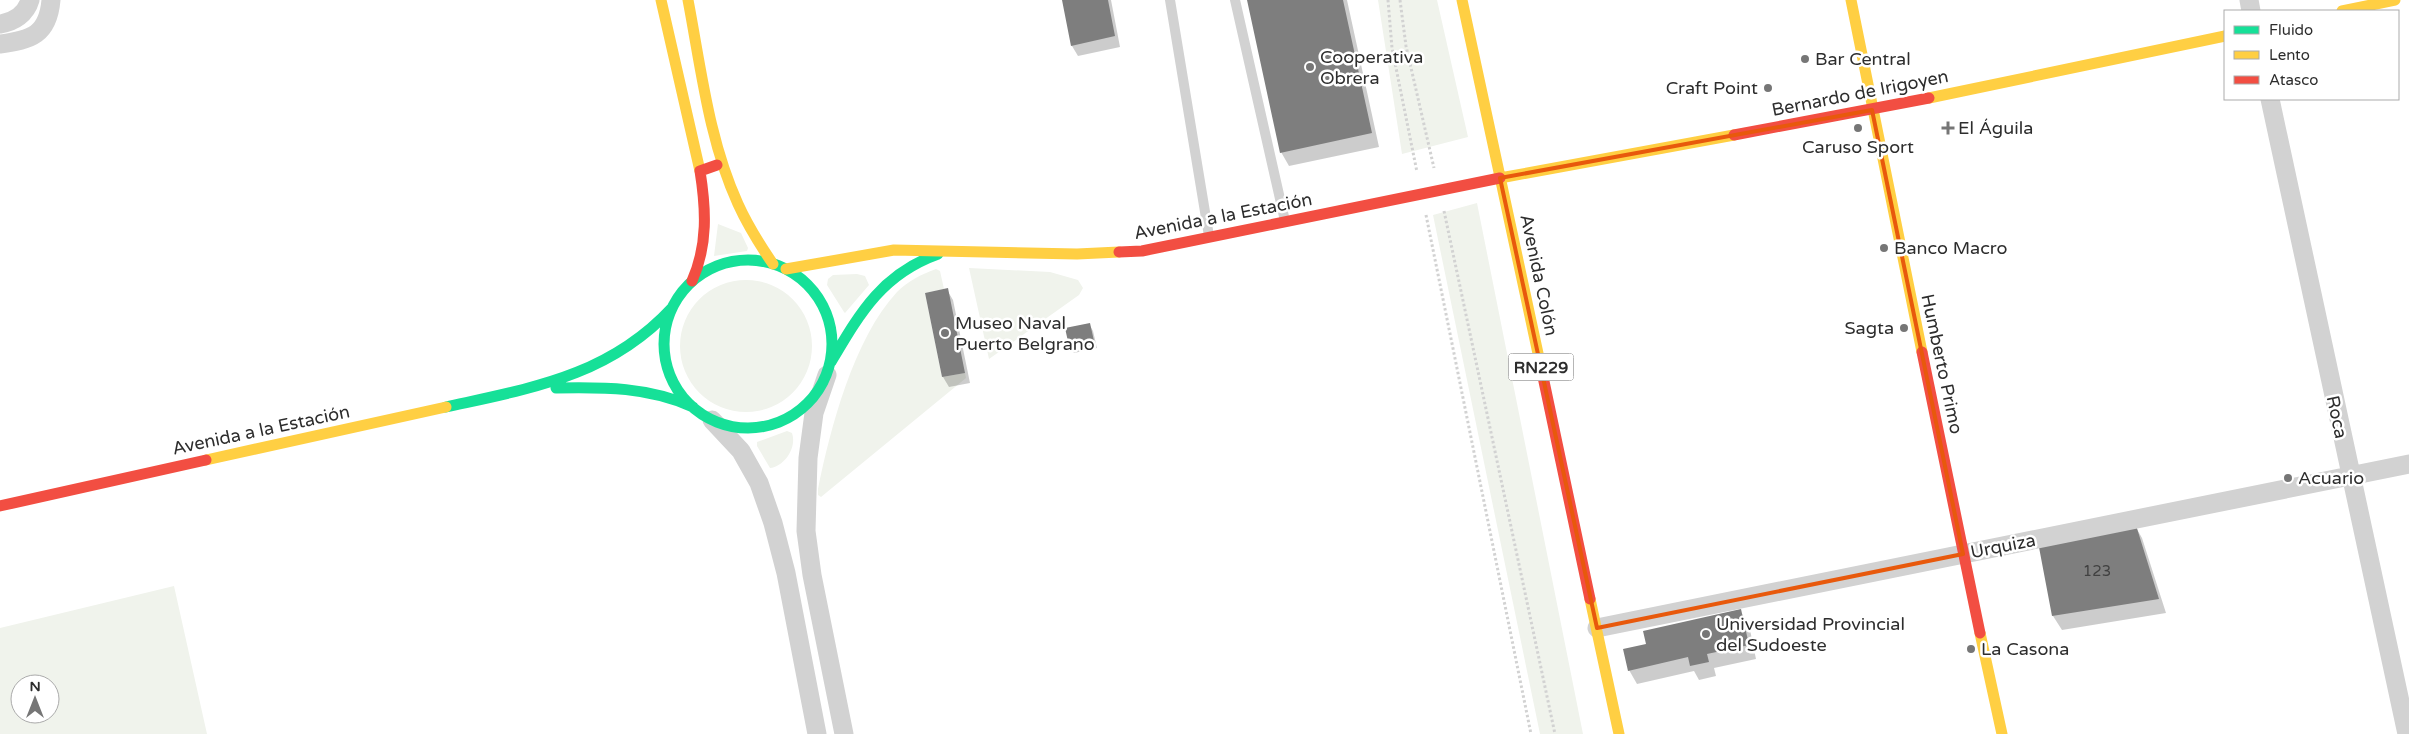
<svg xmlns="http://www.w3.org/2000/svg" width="2409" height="734" font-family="'Varela Round',sans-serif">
	<rect width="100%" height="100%" fill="#fff"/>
	<path fill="#f0f3ec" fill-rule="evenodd" d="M 1378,0 L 1437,0 L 1468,137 L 1402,154 Z
		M 1477,203 L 1583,734 L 1540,734 L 1433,215 Z
		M 718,224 L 741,233 L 748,248 L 747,251 L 714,256 Z
		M 969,268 L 1050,272 L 1078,280 L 1083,288 L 1079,295 L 989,359 Z
		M 936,269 L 940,271 L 944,289 L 925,293 L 942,377 L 965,373 L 966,378 L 821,497 L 818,495 L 818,489 C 830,429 854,338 897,292 C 908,281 922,274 936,269 Z
		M 857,274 L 865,276 L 869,285 L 845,313 L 844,312 L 827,285 L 828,279 L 833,275 Z
		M680 346a66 66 0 1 1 132 0a66 66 0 1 1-132 0Z
		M 787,431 L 792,433 C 797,447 785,466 770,468 L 757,446 L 757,442 Z
		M 174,586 L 207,734 L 0,734 L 0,628 ZM 20,684 L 50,684 L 50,714 L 20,714 Z"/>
	<path fill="#0003" d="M 1063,0 L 1111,0 L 1120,47 L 1078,56 L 1072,46 Z
		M 1248,0 L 1347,0 L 1379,147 L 1289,166 L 1281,152 Z
		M 947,290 L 953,300 L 970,383 L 949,387 L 943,377 L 927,294 Z
		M 1089,324 L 1093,331 L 1097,348 L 1074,353 L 1070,346 L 1066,329 Z
		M 2134,524 L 2142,538 L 2166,613 L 2062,630 L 2053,616 L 2039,543 Z
		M 1740,611 L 1749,625 L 1756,659 L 1714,668 L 1716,676 L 1699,680 L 1694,671 L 1637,684 L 1629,670 L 1648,645 Z"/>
	<path fill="#7e7e7e" d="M 1062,0 L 1108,0 L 1115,36 L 1071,46 Z
		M 1247,0 L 1343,0 L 1372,133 L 1280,153 Z
		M 948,288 L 965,373 L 942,377 L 925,293 Z
		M 1090,323 L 1094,341 L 1069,346 L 1065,328 Z
		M 2135,522 L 2159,599 L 2052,616 L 2038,542 Z
		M 1741,609 L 1749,645 L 1707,654 L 1709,662 L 1690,666 L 1688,657 L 1628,671 L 1623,649 L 1646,644 L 1643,631 Z"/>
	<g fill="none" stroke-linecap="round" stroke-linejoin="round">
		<path stroke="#d2d2d2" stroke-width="3" stroke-dasharray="2.5 2.5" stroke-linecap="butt" d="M 1388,0 L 1392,48 L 1417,172
			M 1400,0 L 1406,46 L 1434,168
			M 1444,211 L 1555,734
			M 1426,215 L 1531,734"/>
		<path stroke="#d2d2d2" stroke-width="10" d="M 1170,0 L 1209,236
			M 1235,0 L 1285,221"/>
		<path stroke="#d2d2d2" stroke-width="19" d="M 2249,0 L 2251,11
			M 0,24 C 14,22 26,14 30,0
			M 0,44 C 31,40 48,35 51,0
			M 2270,99 L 2407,734
			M 827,375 L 814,413 L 808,458 L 806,531 L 812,575 L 844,734
			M 712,420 L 741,451 L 759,483 L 773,523 L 786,573 L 817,734
			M 1597,628 L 2409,464"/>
		<path stroke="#16e098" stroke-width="11" d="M664 344a84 84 0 1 1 168 0a84 84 0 1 1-168 0Z
			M 831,362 C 860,313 882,274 938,254
			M 556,388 C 604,387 649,387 693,407
			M 446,407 C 532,388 609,376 672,308"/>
		<path stroke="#ffcf43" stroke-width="11" d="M 661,0 L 700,171
			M 688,0 C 701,68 709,141 738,204 C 748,226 760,245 773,264
			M 1462,0 L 1542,372
			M 1851,0 L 1922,352
			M 2342,11 L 2395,0
			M 1929,98 L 2225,36
			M 1500,178 L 1734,135
			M 786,269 L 894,250 L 1077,254 L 1119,252
			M 206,460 L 446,407
			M 1590,599 L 1619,734
			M 1980,633 L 2002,734"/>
		<path stroke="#f24e42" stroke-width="11" d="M 1734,135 L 1929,98
			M 1119,252 L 1142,251 L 1500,178
			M 692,281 C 708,245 706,209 700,171 L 717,165
			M 1922,352 L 1980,633
			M 1542,372 L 1590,599
			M 0,506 L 206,460"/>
	</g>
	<path fill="none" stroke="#e8590c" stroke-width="4" stroke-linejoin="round" d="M 1872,110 L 1963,554 L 1597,628 L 1500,178 Z"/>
	<g fill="#767676" stroke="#fff" stroke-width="2">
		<circle cx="1805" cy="59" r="5"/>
		<circle cx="1310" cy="67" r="5"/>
		<circle cx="1768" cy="88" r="5"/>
		<circle cx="1858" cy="128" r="5"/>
		<path d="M1945.5 120.5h5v5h5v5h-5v5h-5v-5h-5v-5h5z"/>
		<circle cx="1884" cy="248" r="5"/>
		<circle cx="1904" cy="328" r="5"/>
		<circle cx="945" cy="333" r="5"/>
		<circle cx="2288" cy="478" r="5"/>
		<circle cx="1706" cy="634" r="5"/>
		<circle cx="1971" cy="649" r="5"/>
	</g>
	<g text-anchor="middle" stroke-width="5" stroke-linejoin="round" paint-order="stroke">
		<g font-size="15" fill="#414141">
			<text x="2097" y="576">123</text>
		</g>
		<rect fill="#fff" stroke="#6c6c6c" stroke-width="1" x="1508.5" y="353.5" width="65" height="27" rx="4"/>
		<g font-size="16" font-weight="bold" fill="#2d2d2d">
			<text x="1541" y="373">RN229</text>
		</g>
		<g font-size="18" fill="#2d2d2d" stroke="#fff" text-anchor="start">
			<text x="1320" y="63">Cooperativa<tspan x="1320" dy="21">Obrera</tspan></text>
			<text x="1815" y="65">Bar Central</text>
			<text x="1758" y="94" text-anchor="end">Craft Point</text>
			<text x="1958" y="134">El Águila</text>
			<text x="1858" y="153" text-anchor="middle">Caruso Sport</text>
			<text x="1894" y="254">Banco Macro</text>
			<text x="955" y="329">Museo Naval<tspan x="955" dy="21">Puerto Belgrano</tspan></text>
			<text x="1894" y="334" text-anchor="end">Sagta</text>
			<text x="2298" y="484">Acuario</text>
			<text x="1716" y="630">Universidad Provincial<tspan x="1716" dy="21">del Sudoeste</tspan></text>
			<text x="1981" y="655">La Casona</text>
		</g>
		<g font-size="18" fill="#2d2d2d" stroke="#fff">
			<text transform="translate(1860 93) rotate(-11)" y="6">Bernardo de Irigoyen</text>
			<text transform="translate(1223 216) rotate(-11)" y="6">Avenida a la Estación</text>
			<text transform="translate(1539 275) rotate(78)" y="6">Avenida Colón</text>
			<text transform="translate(1942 364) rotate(78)" y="6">Humberto Primo</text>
			<text transform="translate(2337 417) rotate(78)" y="6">Roca</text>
			<text transform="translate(261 430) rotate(-12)" y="6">Avenida a la Estación</text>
			<text transform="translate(2003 546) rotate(-11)" y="6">Urquiza</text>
		</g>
	</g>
	<rect x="2224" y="10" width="175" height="90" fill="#ffffff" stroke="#ababab"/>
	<rect x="2234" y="26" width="25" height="8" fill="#16e098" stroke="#ababab"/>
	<text x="2269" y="35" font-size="15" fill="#2d2d2d">Fluido</text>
	<rect x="2234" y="51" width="25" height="8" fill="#ffcf43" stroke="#ababab"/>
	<text x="2269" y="60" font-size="15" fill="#2d2d2d">Lento</text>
	<rect x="2234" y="76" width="25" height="8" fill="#f24e42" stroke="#ababab"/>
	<text x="2269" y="85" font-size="15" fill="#2d2d2d">Atasco</text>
	<g transform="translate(35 699)"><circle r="24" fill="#ffffff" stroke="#ababab"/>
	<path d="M0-4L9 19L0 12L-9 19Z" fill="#767676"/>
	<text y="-8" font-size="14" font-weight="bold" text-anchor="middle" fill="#2d2d2d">N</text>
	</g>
</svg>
